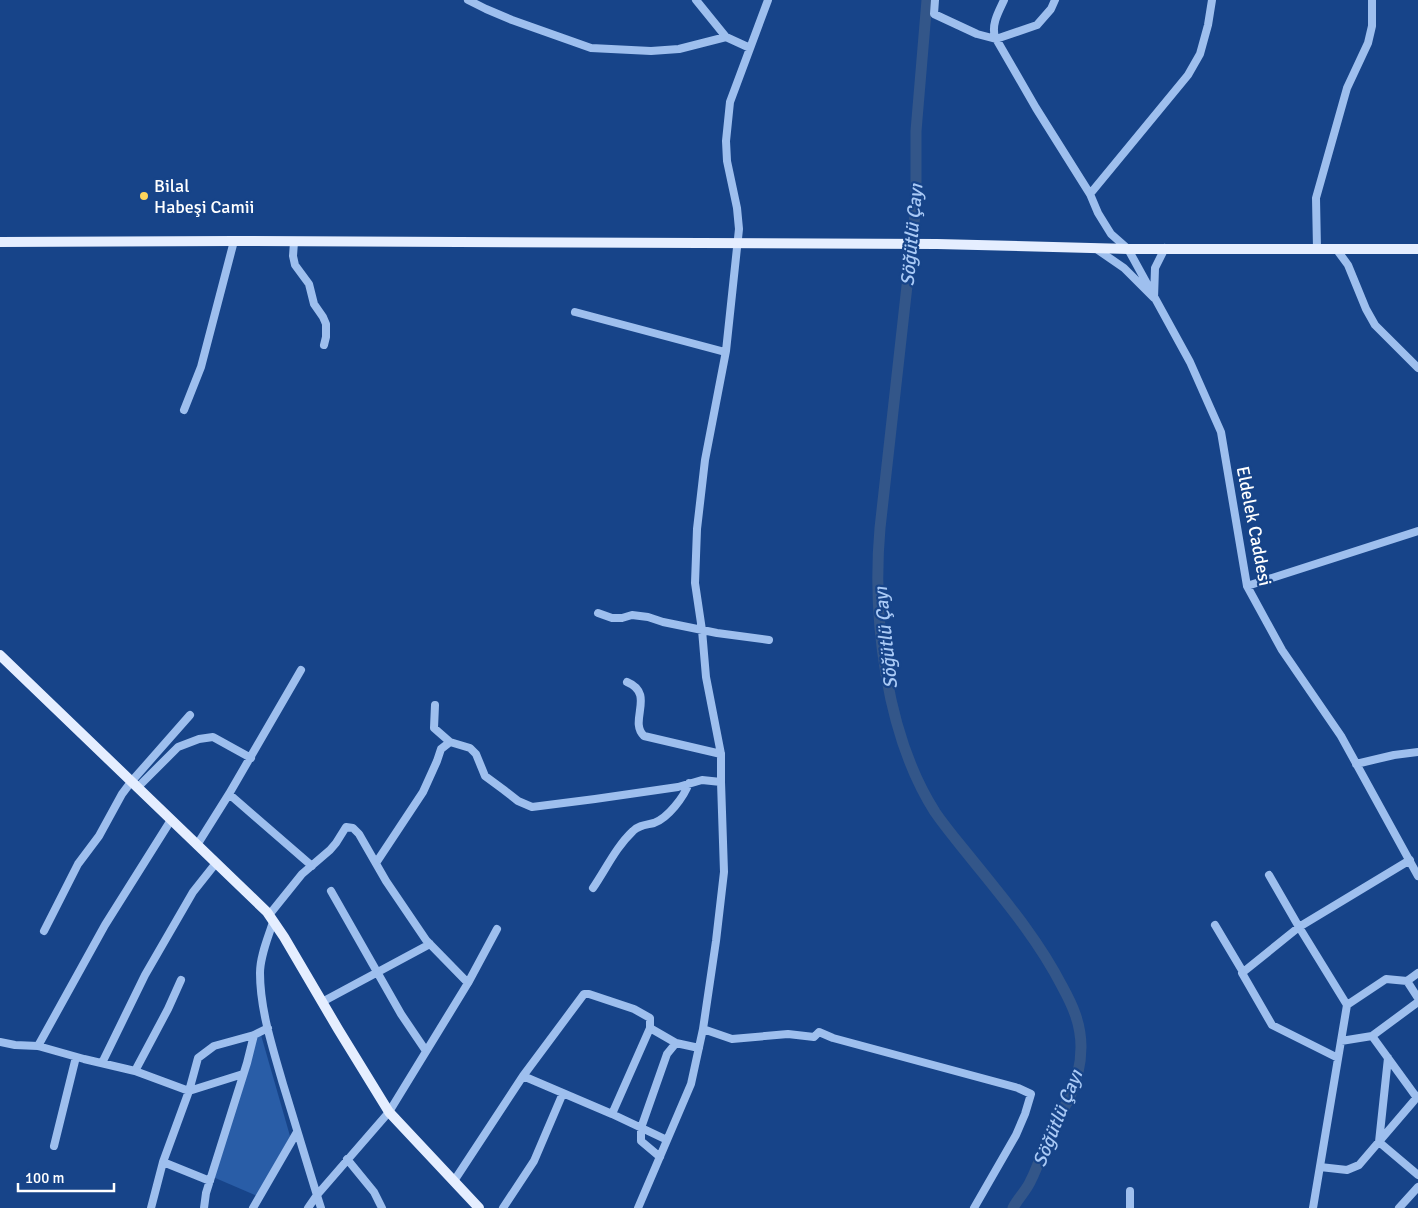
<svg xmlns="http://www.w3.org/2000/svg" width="1418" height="1208" font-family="Signika,sans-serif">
	<rect width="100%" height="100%" fill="#174489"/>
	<path fill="#295da7" d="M 258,1034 L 261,1035 L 290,1136 L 257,1196 L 213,1177 Z"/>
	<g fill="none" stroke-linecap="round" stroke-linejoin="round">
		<path stroke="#335689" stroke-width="11" d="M 927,0 L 916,131 L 916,205 L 880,528 C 872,618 886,735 935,812 C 946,828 958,842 970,857 C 1003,898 1038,939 1062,986 C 1073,1006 1081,1024 1081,1047 C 1081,1065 1076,1084 1068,1101 C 1064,1108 1059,1114 1056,1120 C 1045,1139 1041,1161 1031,1180 C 1027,1190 1018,1198 1013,1208"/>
		<path stroke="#9ebfee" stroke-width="8" d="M 468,0 L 486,9 L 512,20 L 591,48 L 651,51 L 679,49 L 726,37 L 750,48
			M 696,0 L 726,37
			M 935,0 L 934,14 L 977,34 L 996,39 L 1037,25 L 1051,9 L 1055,0
			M 1004,0 C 999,11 991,24 995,37 L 1036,108 L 1090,194 L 1098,213 L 1111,234 L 1128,249 L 1190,362 L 1221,432 L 1247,586 L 1282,650 L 1341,736 L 1418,876
			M 1090,194 L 1188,75 L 1200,54 L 1208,25 L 1212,0
			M 294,242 L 293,256 L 295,265 L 309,284 L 314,304 L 323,317 L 326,324 L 326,337 L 324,345
			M 1095,248 L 1124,268 L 1154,298 L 1155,268 L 1165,248
			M 1317,249 L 1316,198 L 1347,88 L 1368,43 L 1372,26 L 1372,0
			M 1337,250 L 1348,265 L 1366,309 L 1375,325 L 1418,368
			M 575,312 L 725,352
			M 184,410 L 201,367 L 234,241
			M 1247,586 L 1418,531
			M 598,613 L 612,618 L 622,618 L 632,615 L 648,617 L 663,622 L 717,633 L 769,640
			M 627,682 C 656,694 628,721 644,736 L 721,754
			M 435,705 L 434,728 L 450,742 L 470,748 L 476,754 L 485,776 L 504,790 L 518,801 L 532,807 L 595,799 L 678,787 L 702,780 L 721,782
			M 1356,764 L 1394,755 L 1418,752
			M 137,788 L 178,747 L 199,739 L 213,737 L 251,758
			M 229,794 L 312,866
			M 197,845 L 229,794 L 301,670
			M 376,863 L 423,792 L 437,761 L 441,749 L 450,742
			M 1269,875 L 1299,927 L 1347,1005
			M 593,888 C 606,869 616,847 633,831 C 639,825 646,825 654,823 C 668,818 684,797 689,783
			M 331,891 L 401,1014 L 426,1051
			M 269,915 L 302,874 L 330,850 L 336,843 L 346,827 L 353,828 L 359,834 L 386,881 L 426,940 L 468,983
			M 273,922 C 268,938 260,956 260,973 C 260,1010 273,1049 283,1084 C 296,1126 308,1167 321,1208
			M 1215,925 L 1243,972
			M 44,931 L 78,864 L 99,836 L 122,794 L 131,782 L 190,715
			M 1407,981 L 1418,998
			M 322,1002 L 430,944
			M 650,1028 L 676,1043
			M 703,1029 L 732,1039 L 788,1034 L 814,1037 L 819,1032 L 833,1038 L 1018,1088 L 1031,1094 L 1025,1114 L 1016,1135 L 974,1208
			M 1372,1036 L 1417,1098
			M 1341,1041 L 1372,1036 L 1418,1002
			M 0,1042 L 15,1045 L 38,1046 L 84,1059 L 135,1071 L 189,1091 L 243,1074
			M 38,1046 L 105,925 L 171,820
			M 1338,1058 L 1272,1025 L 1242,973 L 1299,927 L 1410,860
			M 1388,1058 L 1379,1142 L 1418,1175
			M 102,1063 L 145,975 L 193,892 L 216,863
			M 135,1071 L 168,1009 L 181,980
			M 523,1076 L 612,1114 L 667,1140
			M 54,1146 L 76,1057
			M 660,1157 L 641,1141 L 641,1128 L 667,1054 L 676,1043 L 699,1048
			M 347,1159 L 374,1192 L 382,1208
			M 163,1162 L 210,1181
			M 1320,1167 L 1347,1170 L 1359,1165 L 1418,1096
			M 454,1181 L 523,1076 L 584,994 L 589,994 L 634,1009 L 650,1018 L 650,1028 L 612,1114
			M 1130,1191 L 1130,1208
			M 151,1208 L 163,1162 L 189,1091 L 198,1058 L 214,1046 L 254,1035 L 268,1028
			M 204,1208 L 206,1193 L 247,1063 L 254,1035
			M 253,1208 L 297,1132
			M 308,1208 L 317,1195 L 389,1112 L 468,983 L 497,929
			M 503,1208 L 534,1161 L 563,1093
			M 638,1208 L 691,1084 L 703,1029 L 716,941 L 724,872 L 721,782 L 721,754 L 706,677 L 702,630 L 695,583 L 697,529 L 705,460 L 726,351 L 739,229 L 737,208 L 727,161 L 726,141 L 730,102 L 768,0
			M 1313,1208 L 1347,1005 L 1386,979 L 1407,981 L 1418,973
			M 1399,1208 L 1418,1187"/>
		<path stroke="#e5eeff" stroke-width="10" d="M 0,242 L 234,241 L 937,244 L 1128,249 L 1418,249
			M 0,655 L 267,912 L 284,937 L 338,1029 L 389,1112 L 479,1208"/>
	</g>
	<circle fill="#ffd65b" stroke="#174489" stroke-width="2" cx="144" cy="196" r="5"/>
	<g text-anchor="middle" stroke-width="4.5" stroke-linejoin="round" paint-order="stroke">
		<g font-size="18" fill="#fff" stroke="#174489" text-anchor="start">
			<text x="154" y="192">Bilal<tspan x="154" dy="21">Habeşi Camii</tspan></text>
		</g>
		<g font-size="18" fill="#fff" stroke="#174489">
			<text transform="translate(1254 526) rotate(79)" y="6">Eldelek Caddesi</text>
		</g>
		<g font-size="19" font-style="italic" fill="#aacaf6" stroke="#174489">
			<text transform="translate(911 235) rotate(-85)" y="7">Söğütlü Çayı</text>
			<text transform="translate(885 638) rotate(-96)" y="7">Söğütlü Çayı</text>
			<text transform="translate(1057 1118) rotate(-68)" y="7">Söğütlü Çayı</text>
		</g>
	</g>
	<path d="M18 1183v8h96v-8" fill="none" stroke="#ffffff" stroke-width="2.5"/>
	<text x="25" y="1183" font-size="15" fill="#ffffff" stroke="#174489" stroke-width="4" paint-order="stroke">100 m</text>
</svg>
